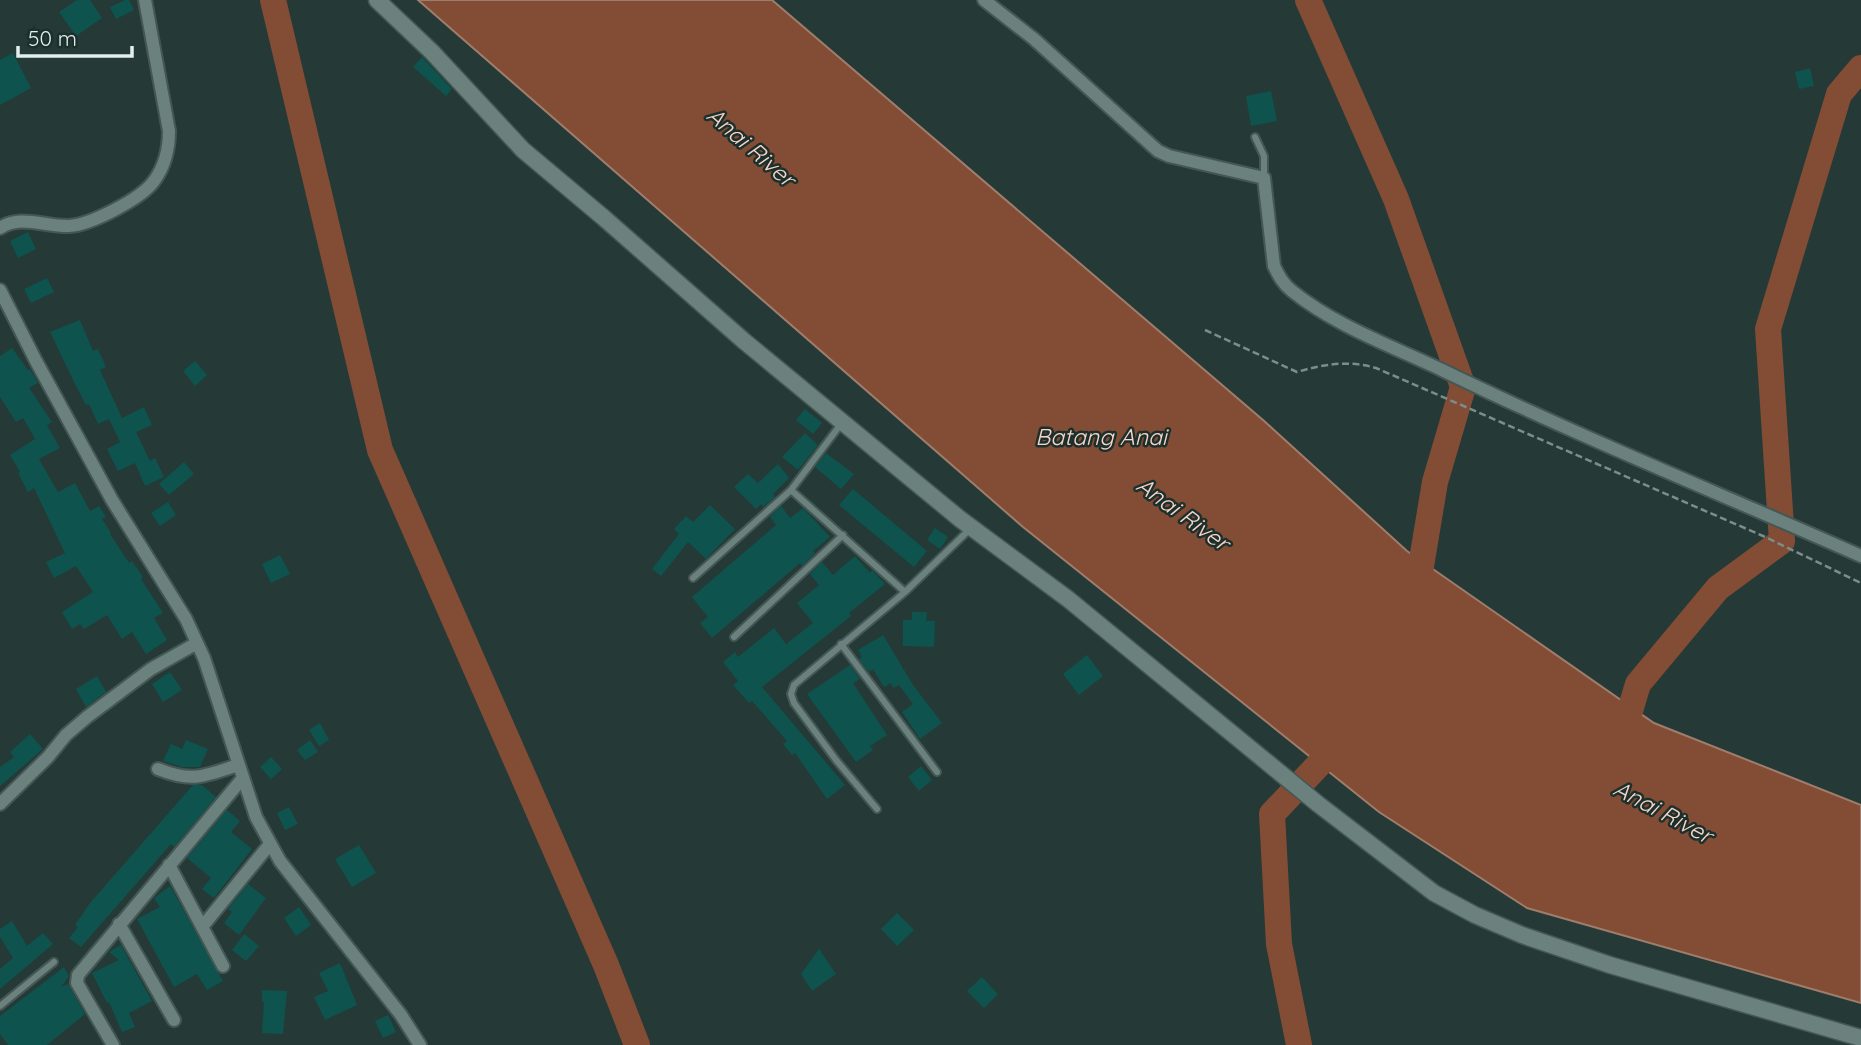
<svg xmlns="http://www.w3.org/2000/svg" width="1861" height="1045" font-family="Quicksand,sans-serif">
	<rect width="100%" height="100%" fill="#253a37"/>
	<path fill="#824c35" stroke="#9f7d6c" stroke-width="2" d="M 418,0 L 772,0 L 1263,420 L 1407,551 L 1654,723 L 1861,805 L 1861,1003 L 1527,908 L 1379,812 L 1023,527 Z"/>
	<g fill="none" stroke-linecap="round" stroke-linejoin="round">
		<path stroke="#824c35" stroke-width="26" d="M 273,0 L 380,450 L 606,965 L 637,1045
			M 1308,0 L 1396,199 L 1463,387 L 1435,482 L 1416,596
			M 1621,741 L 1638,684 L 1718,588 L 1782,541 L 1768,329 L 1839,94 L 1861,68
			M 1299,1045 L 1279,944 L 1272,814 L 1343,739"/>
	</g>
	<path fill="#0e534d" d="M 77,0 L 90,0 L 102,18 L 76,36 L 59,12 Z
		M 125,0 L 129,0 L 134,10 L 116,19 L 110,7 Z
		M 13,53 L 31,88 L 0,105 L 0,60 Z
		M 422,57 L 452,89 L 446,96 L 413,67 Z
		M 1810,68 L 1814,86 L 1799,89 L 1795,72 Z
		M 1271,91 L 1277,121 L 1251,126 L 1246,96 Z
		M 28,232 L 36,249 L 18,258 L 10,241 Z
		M 47,278 L 54,292 L 31,303 L 24,289 Z
		M 80,320 L 93,351 L 98,349 L 106,367 L 100,370 L 122,418 L 144,407 L 152,425 L 136,432 L 150,461 L 155,458 L 164,477 L 145,486 L 135,463 L 118,471 L 107,449 L 120,442 L 109,419 L 98,424 L 89,404 L 86,405 L 75,384 L 50,332 Z
		M 12,348 L 28,370 L 30,369 L 38,383 L 29,388 L 52,422 L 47,425 L 60,448 L 39,459 L 58,492 L 75,483 L 90,511 L 99,506 L 106,517 L 102,519 L 111,533 L 110,534 L 129,563 L 132,561 L 143,577 L 141,579 L 163,613 L 154,618 L 167,640 L 146,654 L 132,632 L 122,639 L 107,615 L 84,629 L 80,624 L 72,629 L 62,612 L 93,592 L 76,566 L 54,578 L 46,562 L 65,553 L 34,488 L 28,492 L 18,473 L 20,472 L 10,455 L 35,439 L 23,418 L 16,422 L 0,397 L 0,356 Z
		M 195,361 L 207,375 L 195,386 L 183,371 Z
		M 805,409 L 822,423 L 813,434 L 796,420 Z
		M 805,433 L 818,445 L 798,470 L 782,457 Z
		M 826,453 L 854,474 L 841,489 L 815,467 Z
		M 184,462 L 194,474 L 169,495 L 159,484 Z
		M 778,464 L 789,478 L 773,494 L 775,497 L 763,507 L 761,504 L 756,509 L 734,487 L 748,474 L 758,483 Z
		M 853,489 L 927,551 L 914,567 L 839,505 Z
		M 168,502 L 176,515 L 160,526 L 151,513 Z
		M 710,505 L 735,529 L 706,559 L 688,542 L 661,576 L 652,569 L 679,534 L 674,529 L 686,516 L 693,522 Z
		M 781,506 L 790,518 L 803,508 L 830,537 L 813,551 L 815,553 L 802,566 L 800,563 L 712,638 L 700,623 L 708,617 L 692,597 L 776,525 L 770,517 Z
		M 935,528 L 948,537 L 940,549 L 927,540 Z
		M 280,555 L 290,574 L 271,583 L 262,564 Z
		M 855,556 L 870,573 L 872,570 L 885,584 L 849,613 L 851,616 L 762,687 L 845,785 L 827,799 L 795,753 L 792,755 L 783,744 L 787,741 L 752,701 L 749,703 L 733,685 L 738,681 L 723,662 L 735,652 L 738,657 L 774,628 L 786,644 L 813,623 L 797,603 L 819,585 L 810,574 L 822,562 L 833,575 Z
		M 912,612 L 927,612 L 926,621 L 935,621 L 934,647 L 903,646 L 903,620 L 912,620 Z
		M 883,635 L 913,685 L 942,723 L 920,739 L 902,712 L 913,704 L 899,685 L 893,688 L 891,683 L 884,687 L 873,669 L 869,672 L 859,659 L 862,657 L 858,650 Z
		M 1087,655 L 1103,676 L 1079,695 L 1063,674 Z
		M 850,665 L 860,679 L 853,683 L 887,735 L 870,746 L 873,750 L 856,762 L 807,694 Z
		M 170,672 L 182,690 L 163,702 L 152,684 Z
		M 97,676 L 106,692 L 86,707 L 76,689 Z
		M 320,723 L 329,740 L 319,746 L 309,730 Z
		M 30,734 L 43,749 L 0,786 L 0,767 L 14,757 L 10,752 Z
		M 186,740 L 208,749 L 200,767 L 182,767 L 163,761 L 171,744 L 182,749 Z
		M 310,740 L 318,752 L 305,760 L 297,750 Z
		M 271,757 L 282,769 L 271,779 L 260,767 Z
		M 921,766 L 932,780 L 919,791 L 908,777 Z
		M 193,785 L 202,785 L 216,797 L 174,847 L 171,844 L 81,947 L 69,938 L 78,927 L 75,925 L 90,903 Z
		M 289,807 L 298,824 L 285,830 L 277,813 Z
		M 227,810 L 240,821 L 231,832 L 252,849 L 214,898 L 202,889 L 211,878 L 187,858 Z
		M 359,845 L 376,873 L 352,887 L 335,859 Z
		M 248,884 L 266,898 L 239,935 L 224,923 L 232,912 L 228,909 Z
		M 170,886 L 223,981 L 207,990 L 197,974 L 174,987 L 137,919 L 160,907 L 154,898 Z
		M 299,907 L 311,925 L 296,936 L 284,918 Z
		M 897,913 L 914,930 L 897,946 L 881,929 Z
		M 12,921 L 27,946 L 43,933 L 53,944 L 0,989 L 0,969 L 13,958 L 0,937 L 0,929 Z
		M 244,934 L 259,946 L 246,961 L 232,950 Z
		M 121,945 L 152,1001 L 129,1013 L 135,1027 L 122,1032 L 109,1002 L 107,1003 L 92,973 L 119,960 L 109,952 Z
		M 819,949 L 836,974 L 812,991 L 801,974 Z
		M 340,963 L 357,1005 L 325,1020 L 314,997 L 328,991 L 319,973 Z
		M 64,967 L 69,976 L 61,987 L 68,984 L 85,1014 L 47,1045 L 8,1045 L 0,1034 L 0,1016 Z
		M 982,977 L 998,994 L 984,1008 L 967,991 Z
		M 262,990 L 287,991 L 283,1034 L 262,1033 L 264,1002 L 262,1002 Z
		M 388,1015 L 396,1032 L 383,1038 L 375,1021 Z"/>
	<g fill="none" stroke-linecap="round" stroke-linejoin="round">
		<g stroke="#445755" stroke-width="10">
			<path id="service" d="M 1255,137 L 1264,156 L 1264,178
				M 791,490 L 905,592
				M 693,578 L 791,490 L 841,424
				M 734,637 L 843,535
				M 841,644 L 937,772
				M 877,809 L 836,760 L 794,703 L 791,694 L 794,685 L 905,592 L 970,529
				M 0,1006 L 54,962"/>
		</g>
		<g stroke="#445755" stroke-width="16">
			<path id="minor" d="M 984,0 L 1034,39 L 1158,151 L 1169,156 L 1264,178 L 1274,266 C 1279,276 1283,284 1292,291 C 1337,327 1392,346 1442,370 C 1580,437 1721,494 1861,556
				M 0,228 C 20,214 46,227 69,226 C 90,225 141,199 154,181 C 165,166 169,149 169,131 L 145,0
				M 0,290 L 36,361 L 112,500 L 186,619 L 204,658 L 256,817 L 280,861 L 401,1015 L 420,1045
				M 158,769 C 193,783 204,776 238,765
				M 0,804 L 48,757 L 66,735 L 87,717 L 151,669 L 197,643
				M 169,865 L 223,966
				M 119,924 L 174,1020
				M 202,927 L 270,844
				M 113,1045 L 77,983 L 78,975 L 242,779"/>
		</g>
		<g stroke="#445755" stroke-width="19">
			<path id="tertiary" d="M 377,0 L 432,52 L 523,150 L 604,218 L 744,341 L 960,519 L 1068,599 L 1318,804 L 1434,893 L 1475,915 L 1522,935 L 1610,965 L 1861,1038"/>
		</g>
		<path stroke="#7c8d8a" stroke-width="2.5" stroke-dasharray="7 3.5" stroke-linecap="butt" d="M 1205,330 L 1297,372 C 1324,364 1349,360 1376,368 L 1763,536 L 1861,583"/>
		<use href="#service" stroke="#6a817e" stroke-width="6"/>
		<use href="#minor" stroke="#6a817e" stroke-width="12"/>
		<use href="#tertiary" stroke="#6a817e" stroke-width="16"/>
	</g>
	<g text-anchor="middle" stroke-width="5" stroke-linejoin="round" paint-order="stroke">
		<g font-size="23" font-style="italic" fill="#f9d5c7" stroke="#1b302d">
			<text transform="translate(751 147) rotate(41)" y="8">Anai River</text>
			<text x="1101" y="445">Batang Anai</text>
			<text transform="translate(1183 514) rotate(36)" y="8">Anai River</text>
			<text transform="translate(1663 812) rotate(28)" y="8">Anai River</text>
		</g>
	</g>
	<path d="M18 46v10h114v-10" fill="none" stroke="#e2efed" stroke-width="3.5"/>
	<text x="28" y="46" font-size="21" fill="#e2efed" stroke="#1b302d" stroke-width="5" paint-order="stroke">50 m</text>
</svg>
